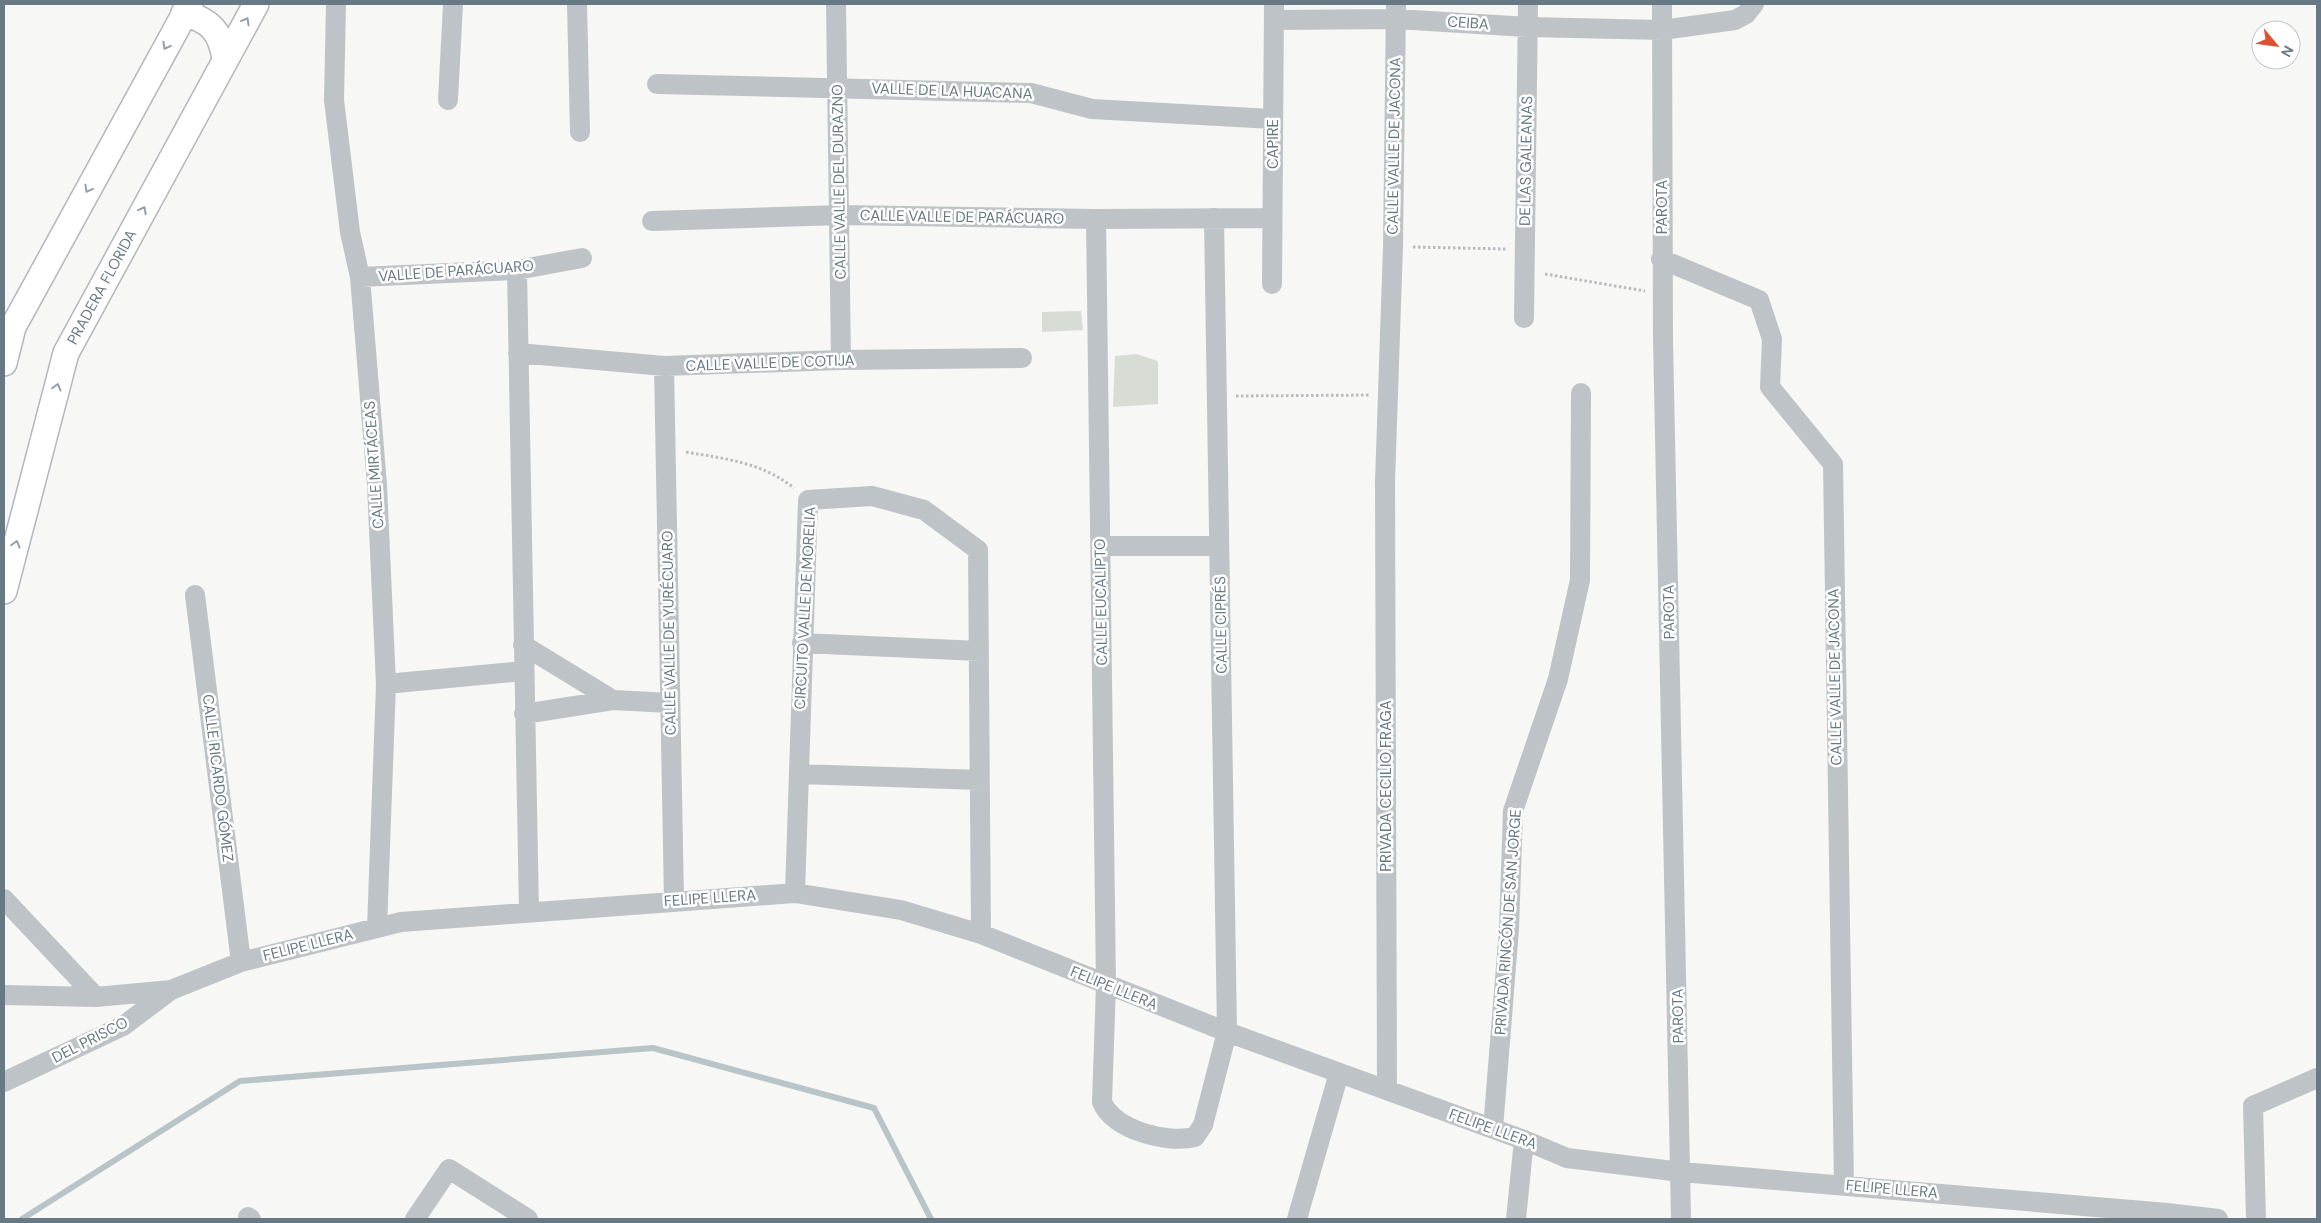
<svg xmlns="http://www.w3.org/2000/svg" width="2321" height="1223" font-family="'DM Sans',sans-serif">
	<rect width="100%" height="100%" fill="#f7f7f5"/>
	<path fill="#d7dcd4" d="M 1081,311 L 1083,330 L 1042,332 L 1042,312 Z
		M 1136,354 L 1158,361 L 1158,404 L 1113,407 L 1115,356 Z"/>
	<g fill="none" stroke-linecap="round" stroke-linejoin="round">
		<path stroke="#b8c4c8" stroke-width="6" d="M 22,1219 L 240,1081 L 653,1048 L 874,1108 L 931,1219"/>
		<g stroke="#b2b7bb" stroke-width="28">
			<g id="major">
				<path d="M 184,13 C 211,21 220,31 225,58"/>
				<path d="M 4,363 L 13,327 L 190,4"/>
				<path id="s1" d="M 4,591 L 66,353 L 256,4"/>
			</g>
		</g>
		<path stroke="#b9bcbf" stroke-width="3" stroke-dasharray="2.5 2.5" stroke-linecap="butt" d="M 1413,247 L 1506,249
			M 1545,274 L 1645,291
			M 1236,396 L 1370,395
			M 686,452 C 726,459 761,462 794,488"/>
		<path stroke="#bec3c7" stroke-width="20" d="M 336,4 L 334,100 L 350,232 L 360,277 L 377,485 L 386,684 L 377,928
			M 577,4 L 580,132
			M 836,4 L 841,360
			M 1662,4 L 1663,339 L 1681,1219
			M 1274,20 L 1396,19 L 1528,27 L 1662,30 L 1735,20 L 1746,14 L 1754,4
			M 657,84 L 1031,93 L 1092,109 L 1273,119
			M 448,100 L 453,4
			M 1096,219 L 1106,985 L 1102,1102 C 1113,1130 1168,1144 1195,1137 L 1203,1125 L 1227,1032 L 1214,218
			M 652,221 L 840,215 L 1096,219 L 1272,218
			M 1661,259 L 1759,300 L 1772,339 L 1770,387 L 1833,464 L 1844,1185
			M 517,270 L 529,912
			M 360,277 L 517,270 L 582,258
			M 1272,284 L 1274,4
			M 1524,318 L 1528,4
			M 518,353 L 664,366 L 841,360 L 1022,358
			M 664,366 L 674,900
			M 1101,546 L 1219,546
			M 195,595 L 241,962
			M 802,643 L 979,651
			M 523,645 L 613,700
			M 386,684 L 523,671
			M 524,714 L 613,700 L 670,703
			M 799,774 L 980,780
			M 795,893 L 808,500 L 872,496 L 924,510 L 978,550 L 981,934
			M 4,899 L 96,997
			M 4,995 L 96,997 L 171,990 L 241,962 L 401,922 L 795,893 L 901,910 L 981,934 L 1227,1032 L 1524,1140 L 1567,1158 L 1681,1172 L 2167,1213 L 2218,1219
			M 4,1082 L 123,1026 L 171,990
			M 1387,1090 L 1385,482 L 1393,246 L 1396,4
			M 1493,1129 L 1509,929 L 1513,811 L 1558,679 L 1580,580 L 1581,393
			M 248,1217 L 251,1219
			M 415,1219 L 449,1169 L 528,1219
			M 1297,1219 L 1339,1073
			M 1516,1219 L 1524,1140
			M 2256,1219 L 2253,1106 L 2317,1078"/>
		<use href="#major" stroke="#fff" stroke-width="25"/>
	</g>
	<defs><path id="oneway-chevron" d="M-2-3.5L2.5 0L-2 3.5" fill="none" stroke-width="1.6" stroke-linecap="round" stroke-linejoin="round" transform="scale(1.25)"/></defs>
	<g stroke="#95a1aa">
		<use href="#oneway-chevron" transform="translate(246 21) rotate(-61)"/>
		<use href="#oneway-chevron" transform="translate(166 46) rotate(119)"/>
		<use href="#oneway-chevron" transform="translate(88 189) rotate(119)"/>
		<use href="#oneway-chevron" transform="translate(143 210) rotate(-62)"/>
		<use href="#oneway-chevron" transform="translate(57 387) rotate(-75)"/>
		<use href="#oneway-chevron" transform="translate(16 544) rotate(-75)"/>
	</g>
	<g text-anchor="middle" stroke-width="5" stroke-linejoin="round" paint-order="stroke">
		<g font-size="15" fill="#677985" stroke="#fff">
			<text transform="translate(1468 23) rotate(4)" y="5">CEIBA</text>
			<text transform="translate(952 91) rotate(2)" y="5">VALLE DE LA HUACANA</text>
			<text transform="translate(1273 144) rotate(-90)" y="5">CAPIRE</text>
			<text transform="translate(1394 146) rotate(-89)" y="5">CALLE VALLE DE JACONA</text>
			<text transform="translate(1526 161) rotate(-89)" y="5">DE LAS GALEANAS</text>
			<text transform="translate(839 182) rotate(-91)" y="5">CALLE VALLE DEL DURAZNO</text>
			<text transform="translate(1662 207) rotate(-90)" y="5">PAROTA</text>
			<text transform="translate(962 217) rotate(1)" y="5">CALLE VALLE DE PARÁCUARO</text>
			<text transform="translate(456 271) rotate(-4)" y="5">VALLE DE PARÁCUARO</text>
			<text dy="5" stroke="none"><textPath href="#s1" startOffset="321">PRADERA FLORIDA</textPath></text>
			<text transform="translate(770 363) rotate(-2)" y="5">CALLE VALLE DE COTIJA</text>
			<text transform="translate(374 465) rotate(-94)" y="5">CALLE MIRTÁCEAS</text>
			<text transform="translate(1101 602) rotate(-91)" y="5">CALLE EUCALIPTO</text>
			<text transform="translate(805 608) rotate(-87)" y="5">CIRCUITO VALLE DE MORELIA</text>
			<text transform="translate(1669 612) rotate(-91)" y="5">PAROTA</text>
			<text transform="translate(1221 625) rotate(-91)" y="5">CALLE CIPRÉS</text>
			<text transform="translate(669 633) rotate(-91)" y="5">CALLE VALLE DE YURÉCUARO</text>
			<text transform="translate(1835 677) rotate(-91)" y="5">CALLE VALLE DE JACONA</text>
			<text transform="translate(218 778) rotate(83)" y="5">CALLE RICARDO GÓMEZ</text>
			<text transform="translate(1386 786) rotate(-90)" y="5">PRIVADA CECILIO FRAGA</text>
			<text transform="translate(710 898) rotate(-4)" y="5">FELIPE LLERA</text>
			<text transform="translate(1508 922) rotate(-86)" y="5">PRIVADA RINCÓN DE SAN JORGE</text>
			<text transform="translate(308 945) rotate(-14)" y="5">FELIPE LLERA</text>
			<text transform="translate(1114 988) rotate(22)" y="5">FELIPE LLERA</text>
			<text transform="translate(1678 1016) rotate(-91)" y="5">PAROTA</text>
			<text transform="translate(90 1040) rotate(-27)" y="5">DEL PRISCO</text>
			<text transform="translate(1493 1129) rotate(20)" y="5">FELIPE LLERA</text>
			<text transform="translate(1892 1189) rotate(5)" y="5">FELIPE LLERA</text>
		</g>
	</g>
	<rect width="2321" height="1223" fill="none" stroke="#677985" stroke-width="10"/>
	<g transform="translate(2276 45) rotate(119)"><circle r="24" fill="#ffffff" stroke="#c2c9ce"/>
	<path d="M0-4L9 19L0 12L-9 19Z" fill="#de502e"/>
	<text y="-8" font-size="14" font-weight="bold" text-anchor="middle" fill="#677985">N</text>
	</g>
</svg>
